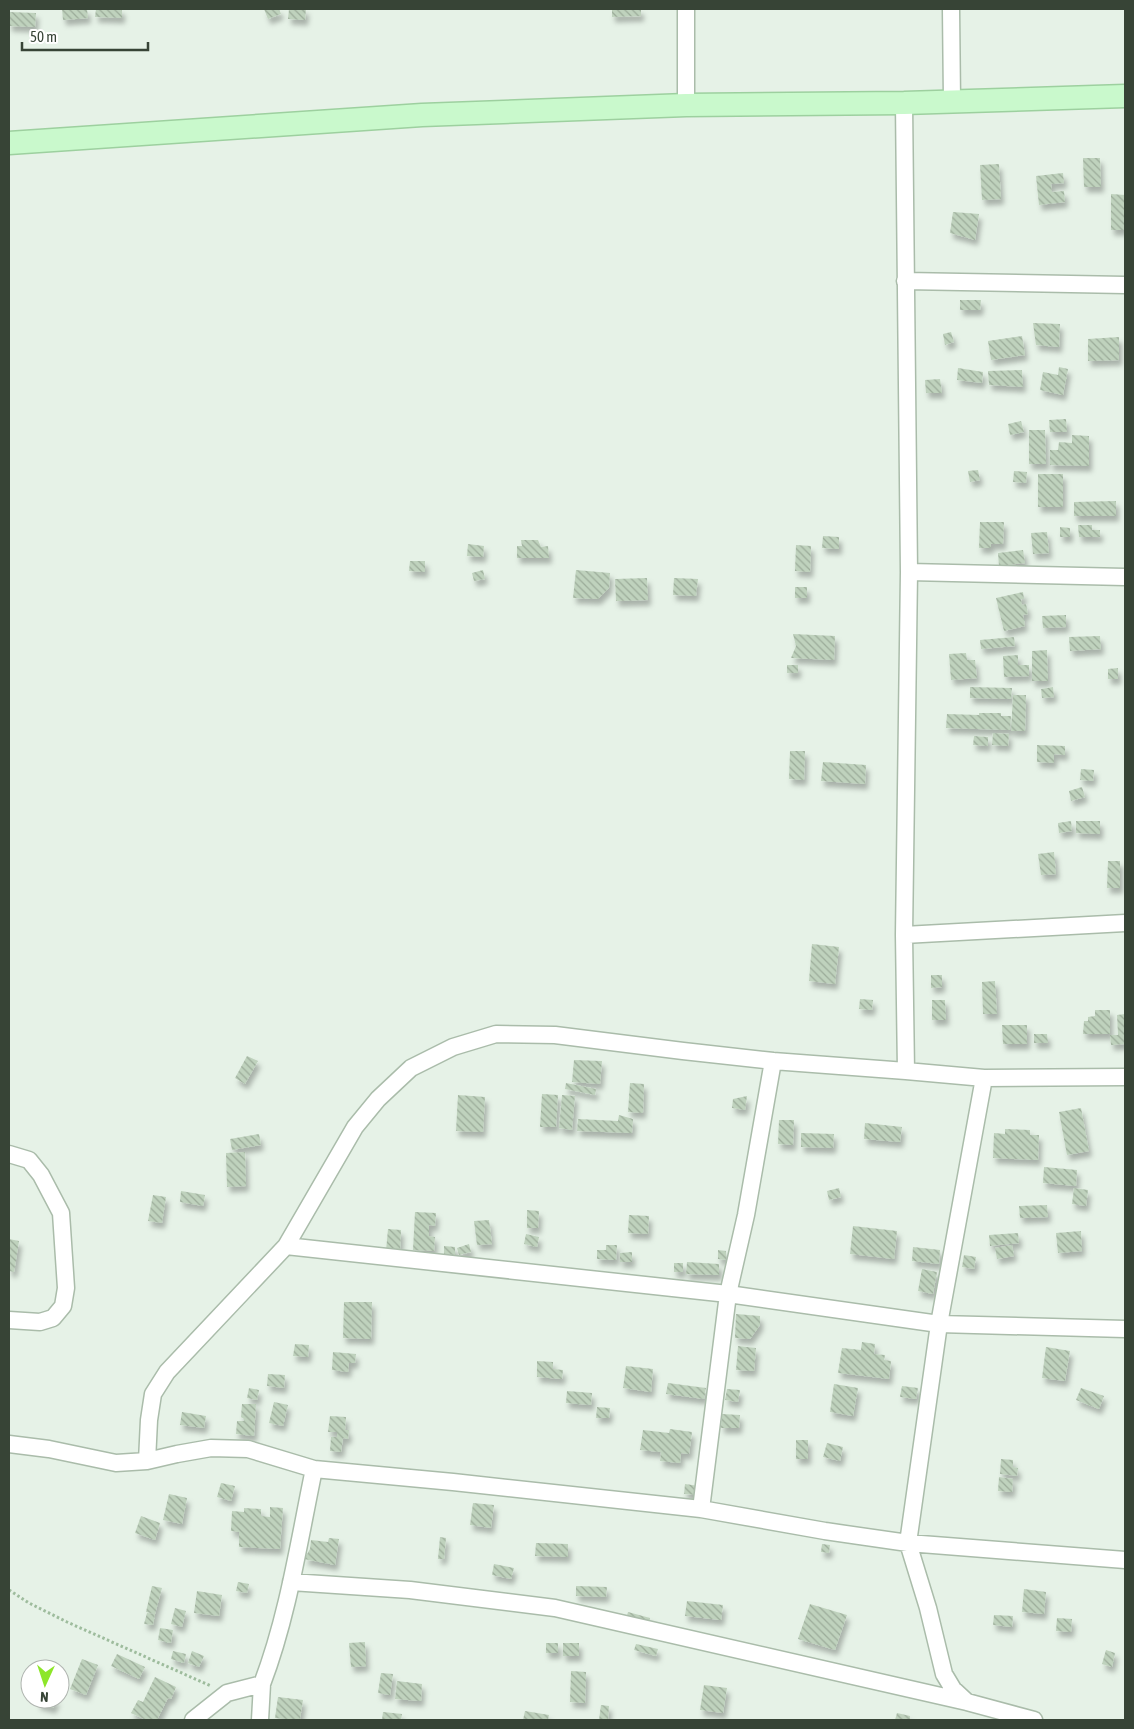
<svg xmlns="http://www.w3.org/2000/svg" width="1134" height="1729" font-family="'Asap Condensed',sans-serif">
	<defs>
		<pattern id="building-back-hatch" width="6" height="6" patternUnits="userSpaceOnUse" patternTransform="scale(1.25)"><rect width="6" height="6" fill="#bfd2bd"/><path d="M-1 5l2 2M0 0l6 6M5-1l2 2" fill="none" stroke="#9cac9a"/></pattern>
		<filter id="shadow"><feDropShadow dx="3" dy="5.5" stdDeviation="2.5" flood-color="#0004"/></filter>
	</defs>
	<rect width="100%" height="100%" fill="#e6f2e7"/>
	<path fill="url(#building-back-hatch)" filter="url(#shadow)" d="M 62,9 L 87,9 L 88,18 L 63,20 Z
		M 96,9 L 122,9 L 122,18 L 95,17 Z
		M 264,9 L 279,9 L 281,14 L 268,19 Z
		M 289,9 L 306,9 L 305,20 L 288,19 Z
		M 612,9 L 641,9 L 641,16 L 612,17 Z
		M 9,12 L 36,13 L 35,27 L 9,26 Z
		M 1083,158 L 1100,158 L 1101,187 L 1084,187 Z
		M 999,164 L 1001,199 L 982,200 L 980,165 Z
		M 1063,173 L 1064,183 L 1051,184 L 1052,192 L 1064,191 L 1065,202 L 1039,205 L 1036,176 Z
		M 1111,194 L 1125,195 L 1125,230 L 1111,230 Z
		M 953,212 L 979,214 L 975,240 L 950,233 Z
		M 960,300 L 981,300 L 980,310 L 960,310 Z
		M 1033,323 L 1060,324 L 1059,347 L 1036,345 Z
		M 951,332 L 954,342 L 945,345 L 943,334 Z
		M 1022,336 L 1025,355 L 991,360 L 988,341 Z
		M 1119,337 L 1119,360 L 1088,361 L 1088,339 Z
		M 1059,367 L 1068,369 L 1063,395 L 1040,390 L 1043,372 L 1058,375 Z
		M 958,368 L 983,372 L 982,383 L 957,380 Z
		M 1022,370 L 1023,387 L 989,385 L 988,371 Z
		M 940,379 L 942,393 L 926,393 L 925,380 Z
		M 1066,419 L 1067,432 L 1050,432 L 1049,420 Z
		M 1021,421 L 1024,432 L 1010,435 L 1008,424 Z
		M 1029,430 L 1045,430 L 1046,464 L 1029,464 Z
		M 1072,435 L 1089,436 L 1089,466 L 1050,465 L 1050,450 L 1058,450 L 1059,442 L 1072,443 Z
		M 978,470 L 980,480 L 970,482 L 968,471 Z
		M 1014,471 L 1027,472 L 1026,483 L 1013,482 Z
		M 1038,474 L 1063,474 L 1063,507 L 1038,507 Z
		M 1116,501 L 1116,516 L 1074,516 L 1074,502 Z
		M 980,522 L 1004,522 L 1003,544 L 991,544 L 991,548 L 979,548 Z
		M 1078,525 L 1092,525 L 1092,530 L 1100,530 L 1100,537 L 1079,537 Z
		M 1060,527 L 1070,528 L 1070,537 L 1060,537 Z
		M 1047,532 L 1049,553 L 1033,554 L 1031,533 Z
		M 823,536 L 839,537 L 839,549 L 822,548 Z
		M 521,540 L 538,540 L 541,547 L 548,546 L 549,558 L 517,558 L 517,546 L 522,546 Z
		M 468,544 L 484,546 L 483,557 L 467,556 Z
		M 796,545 L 811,546 L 810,572 L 795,571 Z
		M 1023,550 L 1025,563 L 999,566 L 998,553 Z
		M 410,561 L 425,561 L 425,572 L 409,571 Z
		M 483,570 L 485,579 L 474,581 L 472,573 Z
		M 576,570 L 610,573 L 609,588 L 598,599 L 573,598 Z
		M 647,578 L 648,600 L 616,601 L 615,579 Z
		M 674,578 L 698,579 L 696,596 L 673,595 Z
		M 795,587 L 807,587 L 807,598 L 795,598 Z
		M 1023,592 L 1024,599 L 1021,599 L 1022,605 L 1026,604 L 1028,614 L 1023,615 L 1025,626 L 1004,631 L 996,598 Z
		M 1066,615 L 1066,627 L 1043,628 L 1042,616 Z
		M 793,634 L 835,636 L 834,660 L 791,658 L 796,646 Z
		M 1100,636 L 1101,649 L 1070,651 L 1069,637 Z
		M 1014,637 L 1015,646 L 981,649 L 980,640 Z
		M 1047,650 L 1048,681 L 1032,681 L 1032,651 Z
		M 966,653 L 967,660 L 975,660 L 977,678 L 951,680 L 949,654 Z
		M 1018,655 L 1018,665 L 1029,665 L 1029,676 L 1004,677 L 1003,656 Z
		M 787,665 L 798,665 L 798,673 L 787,673 Z
		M 1118,668 L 1118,679 L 1108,679 L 1108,669 Z
		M 970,687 L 1012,688 L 1011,699 L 970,698 Z
		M 1053,687 L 1054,697 L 1042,698 L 1041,689 Z
		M 1013,695 L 1026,695 L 1025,731 L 1011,731 Z
		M 979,713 L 1001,713 L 1001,716 L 1011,716 L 1010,730 L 946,728 L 947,714 L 979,715 Z
		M 993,733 L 1009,734 L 1008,746 L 992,745 Z
		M 974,736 L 988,737 L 988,746 L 973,745 Z
		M 1037,745 L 1065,746 L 1065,755 L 1054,754 L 1054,763 L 1037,762 Z
		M 790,751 L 805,751 L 804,780 L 789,779 Z
		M 823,762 L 866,765 L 865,784 L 821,781 Z
		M 1081,769 L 1094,770 L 1093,781 L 1080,780 Z
		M 1082,787 L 1085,797 L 1071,801 L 1069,791 Z
		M 1071,821 L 1072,831 L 1059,833 L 1058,823 Z
		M 1076,821 L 1100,821 L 1100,834 L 1076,833 Z
		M 1054,852 L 1056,874 L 1041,875 L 1038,854 Z
		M 1108,861 L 1120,861 L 1120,888 L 1107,888 Z
		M 812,944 L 839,947 L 835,984 L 809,981 Z
		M 931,975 L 942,975 L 942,987 L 931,988 Z
		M 995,981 L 997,1014 L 983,1014 L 982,982 Z
		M 860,999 L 873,1000 L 872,1010 L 859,1009 Z
		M 932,1000 L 945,1000 L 946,1020 L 932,1020 Z
		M 1095,1010 L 1110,1010 L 1110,1034 L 1083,1034 L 1084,1021 L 1088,1021 L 1088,1017 L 1095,1016 Z
		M 1125,1014 L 1125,1044 L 1111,1045 L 1110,1035 L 1118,1035 L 1117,1015 Z
		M 1002,1025 L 1027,1025 L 1027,1044 L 1003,1044 Z
		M 1034,1034 L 1047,1034 L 1048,1043 L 1034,1043 Z
		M 247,1056 L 258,1061 L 245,1084 L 235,1078 Z
		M 574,1060 L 602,1061 L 600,1084 L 572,1082 Z
		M 566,1083 L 596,1089 L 595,1095 L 565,1089 Z
		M 630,1083 L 644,1084 L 643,1113 L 628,1112 Z
		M 542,1094 L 558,1095 L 556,1127 L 540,1127 Z
		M 458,1095 L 485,1097 L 483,1132 L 456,1131 Z
		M 562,1095 L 575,1096 L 572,1130 L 559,1128 Z
		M 747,1096 L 745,1110 L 732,1108 L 733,1099 Z
		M 1081,1108 L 1089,1151 L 1067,1155 L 1059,1112 Z
		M 619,1115 L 633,1119 L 632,1133 L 577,1131 L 578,1119 L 618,1121 Z
		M 779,1120 L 794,1120 L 793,1145 L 778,1144 Z
		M 865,1123 L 902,1127 L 900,1142 L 864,1139 Z
		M 1005,1129 L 1030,1130 L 1030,1135 L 1039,1135 L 1038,1160 L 993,1158 L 994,1133 L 1005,1134 Z
		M 801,1133 L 834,1134 L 833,1148 L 801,1147 Z
		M 259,1134 L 261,1145 L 232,1150 L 230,1139 Z
		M 245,1152 L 246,1186 L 227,1187 L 226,1153 Z
		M 1044,1167 L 1077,1170 L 1076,1186 L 1043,1183 Z
		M 839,1188 L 841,1197 L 829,1200 L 827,1191 Z
		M 1074,1188 L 1088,1190 L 1086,1206 L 1072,1204 Z
		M 181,1191 L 205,1195 L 203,1206 L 180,1202 Z
		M 153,1195 L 166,1197 L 162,1223 L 148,1221 Z
		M 1047,1205 L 1048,1217 L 1020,1218 L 1019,1206 Z
		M 527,1210 L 539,1211 L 538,1228 L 527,1228 Z
		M 415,1212 L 436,1213 L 435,1226 L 429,1225 L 429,1236 L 435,1237 L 434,1251 L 413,1250 Z
		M 629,1215 L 649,1216 L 648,1234 L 628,1233 Z
		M 489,1220 L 492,1244 L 477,1245 L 474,1221 Z
		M 853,1226 L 897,1231 L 894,1259 L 850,1254 Z
		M 388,1229 L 401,1230 L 400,1252 L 386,1251 Z
		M 1081,1231 L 1082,1251 L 1058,1253 L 1056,1233 Z
		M 1018,1233 L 1019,1243 L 990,1246 L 989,1235 Z
		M 526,1234 L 539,1237 L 537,1247 L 524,1244 Z
		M 9,1239 L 19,1241 L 14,1272 L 9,1271 Z
		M 469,1244 L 471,1252 L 459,1255 L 457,1248 Z
		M 606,1245 L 617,1245 L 616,1260 L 597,1259 L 597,1250 L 606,1250 Z
		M 1012,1245 L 1014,1256 L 997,1259 L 995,1248 Z
		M 444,1246 L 455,1247 L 455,1255 L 444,1254 Z
		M 913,1247 L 940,1250 L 939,1264 L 912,1261 Z
		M 718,1250 L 726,1251 L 726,1260 L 718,1259 Z
		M 632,1252 L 632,1262 L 620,1262 L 620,1253 Z
		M 964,1255 L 976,1257 L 974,1269 L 962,1267 Z
		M 687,1262 L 719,1264 L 719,1275 L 686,1274 Z
		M 674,1263 L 683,1263 L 683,1272 L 674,1272 Z
		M 922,1269 L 937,1272 L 933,1294 L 918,1291 Z
		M 344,1302 L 372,1302 L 371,1339 L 343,1338 Z
		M 736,1314 L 760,1316 L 760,1325 L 750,1339 L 735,1338 Z
		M 862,1342 L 875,1344 L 874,1354 L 885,1355 L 884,1360 L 891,1361 L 889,1379 L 838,1373 L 842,1348 L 861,1350 Z
		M 295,1344 L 309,1345 L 308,1357 L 293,1356 Z
		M 738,1346 L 756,1348 L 754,1371 L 736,1370 Z
		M 1046,1347 L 1070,1351 L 1065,1381 L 1042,1378 Z
		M 333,1352 L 356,1354 L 355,1363 L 349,1363 L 348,1372 L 332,1370 Z
		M 537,1361 L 553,1362 L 553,1369 L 563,1370 L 562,1379 L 537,1377 Z
		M 626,1366 L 653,1369 L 651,1392 L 623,1388 Z
		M 268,1374 L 285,1375 L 284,1388 L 267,1386 Z
		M 668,1383 L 706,1388 L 704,1399 L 666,1394 Z
		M 834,1384 L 858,1388 L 853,1416 L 830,1412 Z
		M 902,1386 L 918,1388 L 916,1399 L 900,1397 Z
		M 249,1388 L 259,1390 L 257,1400 L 247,1398 Z
		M 1081,1388 L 1104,1396 L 1099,1409 L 1076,1400 Z
		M 727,1389 L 740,1390 L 738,1402 L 725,1400 Z
		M 567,1391 L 592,1393 L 591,1405 L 566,1403 Z
		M 274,1402 L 288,1405 L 283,1426 L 269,1423 Z
		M 242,1404 L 256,1404 L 254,1436 L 236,1434 L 237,1421 L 244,1421 L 244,1419 L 241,1417 Z
		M 597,1407 L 610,1408 L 609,1418 L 596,1418 Z
		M 182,1412 L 206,1416 L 204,1428 L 180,1425 Z
		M 722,1414 L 740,1415 L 739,1428 L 721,1428 Z
		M 330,1416 L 346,1417 L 345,1430 L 349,1430 L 348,1439 L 343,1438 L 341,1452 L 330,1451 L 331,1437 L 337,1437 L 337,1432 L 328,1432 Z
		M 670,1429 L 692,1432 L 689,1454 L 681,1453 L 680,1463 L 660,1461 L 661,1452 L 640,1450 L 643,1430 L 669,1433 Z
		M 796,1440 L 808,1440 L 808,1459 L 796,1459 Z
		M 827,1443 L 843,1447 L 840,1461 L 823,1457 Z
		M 1001,1459 L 1013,1460 L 1013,1467 L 1018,1468 L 1017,1476 L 1000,1474 Z
		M 999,1477 L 1013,1479 L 1012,1492 L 998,1491 Z
		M 221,1483 L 235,1486 L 231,1501 L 217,1497 Z
		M 685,1484 L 699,1486 L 698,1495 L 684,1494 Z
		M 169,1494 L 187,1498 L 182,1524 L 163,1520 Z
		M 473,1503 L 494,1505 L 491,1528 L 470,1525 Z
		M 270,1507 L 283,1508 L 280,1549 L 239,1547 L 239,1532 L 231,1531 L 232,1511 L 244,1512 L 244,1508 L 261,1509 L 261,1516 L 270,1517 Z
		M 141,1516 L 160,1523 L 155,1540 L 135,1533 Z
		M 440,1537 L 446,1538 L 444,1559 L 438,1559 Z
		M 329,1538 L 339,1539 L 335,1565 L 304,1559 L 310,1549 L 311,1540 L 328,1542 Z
		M 536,1543 L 568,1544 L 568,1557 L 535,1556 Z
		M 822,1544 L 830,1545 L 829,1553 L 821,1552 Z
		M 494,1564 L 514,1568 L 511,1579 L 492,1575 Z
		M 238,1582 L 249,1584 L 247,1593 L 236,1591 Z
		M 152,1586 L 162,1588 L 155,1614 L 146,1612 Z
		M 576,1586 L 607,1587 L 606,1597 L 576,1596 Z
		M 1024,1589 L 1046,1592 L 1044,1614 L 1022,1612 Z
		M 197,1591 L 222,1595 L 219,1616 L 194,1613 Z
		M 687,1601 L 723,1605 L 721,1620 L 685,1616 Z
		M 810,1604 L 847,1615 L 835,1650 L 798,1639 Z
		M 175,1608 L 186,1611 L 182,1627 L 171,1624 Z
		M 628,1612 L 650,1618 L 649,1625 L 626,1619 Z
		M 147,1613 L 155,1614 L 153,1625 L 144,1624 Z
		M 994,1615 L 1013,1616 L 1012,1627 L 993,1625 Z
		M 1057,1618 L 1072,1619 L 1071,1632 L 1056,1631 Z
		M 160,1628 L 173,1630 L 171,1643 L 158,1640 Z
		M 365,1642 L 366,1666 L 351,1667 L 349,1643 Z
		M 546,1643 L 558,1643 L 558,1653 L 546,1653 Z
		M 563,1643 L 579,1643 L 579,1656 L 563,1656 Z
		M 636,1644 L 658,1649 L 656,1656 L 634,1650 Z
		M 1106,1650 L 1115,1653 L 1112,1667 L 1102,1664 Z
		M 173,1651 L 186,1654 L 184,1663 L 171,1659 Z
		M 192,1651 L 204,1656 L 199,1667 L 188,1663 Z
		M 117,1654 L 145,1667 L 139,1679 L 111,1666 Z
		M 82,1659 L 98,1665 L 86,1695 L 70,1689 Z
		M 571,1671 L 586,1672 L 585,1703 L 570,1702 Z
		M 381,1673 L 393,1674 L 390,1695 L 378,1693 Z
		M 155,1677 L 176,1687 L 171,1699 L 168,1698 L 157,1720 L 146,1720 L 131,1713 L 138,1700 L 143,1702 Z
		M 397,1681 L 422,1684 L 421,1701 L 395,1699 Z
		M 704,1685 L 727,1688 L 723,1713 L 700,1710 Z
		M 278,1697 L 303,1700 L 300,1720 L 275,1718 Z
		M 38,1699 L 57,1699 L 53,1708 L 37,1704 Z
		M 601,1705 L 609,1706 L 608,1720 L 599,1720 Z
		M 525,1711 L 549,1715 L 548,1720 L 523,1720 Z
		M 383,1712 L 402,1714 L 401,1720 L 382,1720 Z
		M 897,1713 L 910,1716 L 910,1720 L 895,1720 Z"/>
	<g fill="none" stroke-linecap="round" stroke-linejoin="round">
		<g stroke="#aabcaa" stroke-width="19">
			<path id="street" d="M 686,9 L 686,105
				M 951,9 L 952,101
				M 904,103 L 909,572 L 904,935 L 906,1071 L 984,1078 L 1125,1077
				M 905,281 L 1125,285
				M 909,572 L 1125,577
				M 904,935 L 1125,923
				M 9,1154 L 29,1160 L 41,1175 L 61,1213 L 66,1288 L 63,1306 L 53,1318 L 40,1322 L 9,1320
				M 286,1246 L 355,1127 L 378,1099 L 411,1068 L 453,1047 L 496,1034 L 555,1035 L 683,1051 L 773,1061 L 906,1071
				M 9,1444 L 49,1449 L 116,1463 L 147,1461 L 177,1454 L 211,1448 L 248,1449 L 314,1469 L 453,1482 L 701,1509 L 825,1531 L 908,1543 L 1125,1560
				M 147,1461 L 149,1420 L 153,1394 L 167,1372 L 286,1246 L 728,1294 L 939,1324 L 1125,1329
				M 701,1509 L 728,1294 L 746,1215 L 773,1061
				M 291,1582 L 410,1590 L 555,1608 L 967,1702 L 1034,1720
				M 967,1702 L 953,1689 L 944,1674 L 928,1608 L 908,1543 L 939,1324 L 984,1078
				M 193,1720 L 227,1693 L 262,1684 C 288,1616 299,1541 314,1469
				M 260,1720 L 262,1684"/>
		</g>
		<g stroke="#9dd09f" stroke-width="25">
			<path id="secondary" d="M 9,143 L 422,115 L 686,105 L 904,103 L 1125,96"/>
		</g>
		<path stroke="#9ebc9d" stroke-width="3" stroke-dasharray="2.5 2.5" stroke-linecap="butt" d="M 9,1590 L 29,1603 L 67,1622 L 211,1686"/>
		<use href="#street" stroke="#fff" stroke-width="16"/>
		<use href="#secondary" stroke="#c9f9cc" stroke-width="22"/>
	</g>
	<rect width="1134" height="1729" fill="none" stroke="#374436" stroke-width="20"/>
	<g transform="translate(45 1684) rotate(183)"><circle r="24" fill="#ffffff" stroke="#afb4af"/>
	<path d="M0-4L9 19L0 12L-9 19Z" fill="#8de629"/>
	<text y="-8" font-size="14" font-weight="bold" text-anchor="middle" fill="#374436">N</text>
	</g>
	<path d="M22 42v8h126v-8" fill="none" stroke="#374436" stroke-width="2.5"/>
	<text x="30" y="42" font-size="15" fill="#374436" stroke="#ffffff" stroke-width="4" paint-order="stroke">50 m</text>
</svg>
